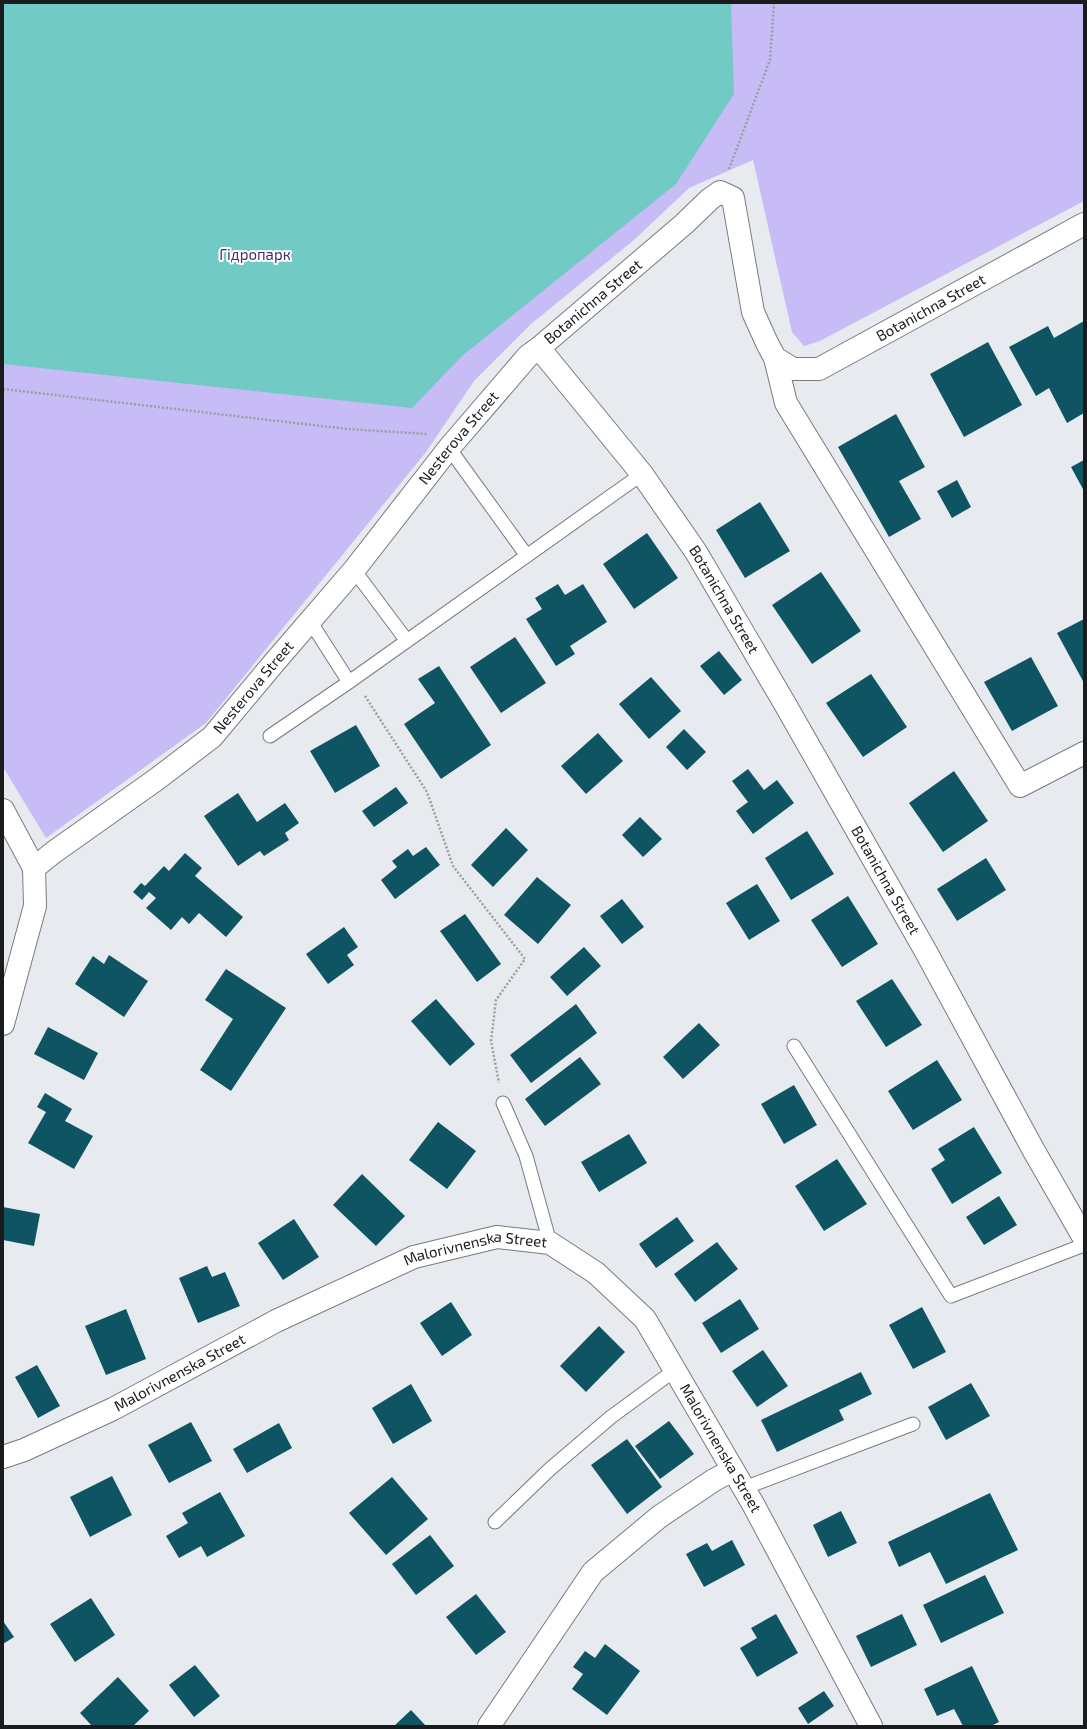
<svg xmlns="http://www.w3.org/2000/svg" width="1087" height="1729" font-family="'Exo 2',sans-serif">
	<rect width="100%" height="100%" fill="#e7ebef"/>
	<path fill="#c7bcf5" d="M 3,3 L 1084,3 L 1084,201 L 820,341 L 804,346 L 792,332 L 753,160 L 689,188 L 634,240 L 531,324 L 474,381 L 426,452 L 206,723 L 46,838 L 3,767 Z"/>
	<path fill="#72cac4" d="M 3,3 L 731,3 L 734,94 L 676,184 L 462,356 L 412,408 L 3,364 Z"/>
	<path fill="#0e5462" d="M 1084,321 L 1084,413 L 1067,423 L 1049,388 L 1036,396 L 1009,347 L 1048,326 L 1054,338 Z
		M 988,342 L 1022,405 L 964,437 L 930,374 Z
		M 896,414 L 925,467 L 899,481 L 921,519 L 889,537 L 838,447 Z
		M 1084,460 L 1084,491 L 1071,467 Z
		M 957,480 L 971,507 L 952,518 L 937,491 Z
		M 760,502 L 790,551 L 745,578 L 716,530 Z
		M 647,533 L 678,578 L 634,609 L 603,564 Z
		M 821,572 L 861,631 L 812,664 L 772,605 Z
		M 558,584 L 565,595 L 583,584 L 607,622 L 570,646 L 575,654 L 556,666 L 526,619 L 542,609 L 535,598 Z
		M 1084,619 L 1084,683 L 1057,633 Z
		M 515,637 L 546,683 L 501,713 L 470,667 Z
		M 719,651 L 742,680 L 724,695 L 700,666 Z
		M 1031,657 L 1058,706 L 1012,731 L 984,682 Z
		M 439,666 L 491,745 L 441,779 L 404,724 L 435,703 L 418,679 Z
		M 871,674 L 907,727 L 863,757 L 826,703 Z
		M 651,677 L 681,711 L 649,739 L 619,704 Z
		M 356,725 L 380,766 L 335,793 L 310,751 Z
		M 684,729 L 706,752 L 687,770 L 666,747 Z
		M 598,733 L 623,761 L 586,794 L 561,766 Z
		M 748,769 L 764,790 L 777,780 L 794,803 L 753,834 L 736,811 L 748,802 L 732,781 Z
		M 954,771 L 988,821 L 943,852 L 909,803 Z
		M 396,787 L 408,803 L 374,827 L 362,811 Z
		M 238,793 L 257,822 L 285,803 L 299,823 L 285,833 L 289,840 L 264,856 L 260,851 L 238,866 L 204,816 Z
		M 640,817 L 662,839 L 643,857 L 622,835 Z
		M 506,828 L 528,850 L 493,887 L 471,865 Z
		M 807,831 L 834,874 L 791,900 L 765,858 Z
		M 426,847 L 440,865 L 395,899 L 381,880 L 397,867 L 392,861 L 408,849 L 413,856 Z
		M 185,853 L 202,868 L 195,876 L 243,917 L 226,937 L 199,913 L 189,924 L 182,917 L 171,930 L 146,908 L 156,898 L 149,892 L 142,900 L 133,892 L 141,883 L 145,886 L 164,866 L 169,871 Z
		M 986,858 L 1006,890 L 957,921 L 937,889 Z
		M 537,877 L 571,905 L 538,944 L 504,915 Z
		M 757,884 L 780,921 L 749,940 L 726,903 Z
		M 848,896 L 878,944 L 842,967 L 811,920 Z
		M 622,899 L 644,927 L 622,944 L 600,916 Z
		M 465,914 L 501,964 L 477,982 L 440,931 Z
		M 344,927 L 358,947 L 347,955 L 354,965 L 328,984 L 306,954 Z
		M 584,947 L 601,966 L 567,996 L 550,977 Z
		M 109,955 L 148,981 L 124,1017 L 75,984 L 93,956 L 104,964 Z
		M 226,969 L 286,1008 L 231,1091 L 200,1070 L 233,1019 L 205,1000 Z
		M 892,979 L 922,1025 L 886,1047 L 856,1001 Z
		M 436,999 L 475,1044 L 450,1066 L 411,1021 Z
		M 576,1004 L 597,1033 L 531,1083 L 510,1055 Z
		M 699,1023 L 720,1045 L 683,1079 L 663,1057 Z
		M 48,1027 L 98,1053 L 84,1080 L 34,1054 Z
		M 580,1057 L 601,1084 L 545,1126 L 525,1099 Z
		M 937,1060 L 962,1100 L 913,1130 L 888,1091 Z
		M 794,1085 L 817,1125 L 784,1144 L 761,1104 Z
		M 45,1093 L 72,1109 L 65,1121 L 93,1136 L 74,1169 L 28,1143 L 46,1112 L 37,1107 Z
		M 438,1122 L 476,1151 L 447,1189 L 409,1160 Z
		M 974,1127 L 1002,1173 L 952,1204 L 931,1169 L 945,1160 L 938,1149 Z
		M 629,1134 L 647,1163 L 599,1192 L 581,1162 Z
		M 837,1159 L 867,1204 L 824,1231 L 795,1186 Z
		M 362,1174 L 405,1216 L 376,1246 L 333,1205 Z
		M 999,1196 L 1017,1225 L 984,1245 L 966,1217 Z
		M 3,1207 L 40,1214 L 34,1246 L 3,1240 Z
		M 677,1217 L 694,1241 L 656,1268 L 639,1244 Z
		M 294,1219 L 319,1257 L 283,1280 L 258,1243 Z
		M 717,1242 L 738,1269 L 695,1302 L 674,1274 Z
		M 207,1266 L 212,1277 L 225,1272 L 240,1306 L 198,1323 L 179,1278 Z
		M 740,1299 L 759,1329 L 721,1353 L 702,1323 Z
		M 451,1302 L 472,1335 L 442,1356 L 420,1323 Z
		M 922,1307 L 946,1352 L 913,1369 L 889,1325 Z
		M 126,1309 L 146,1359 L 106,1375 L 85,1326 Z
		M 599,1326 L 625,1352 L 586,1392 L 560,1366 Z
		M 763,1350 L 788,1386 L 757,1407 L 732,1371 Z
		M 37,1365 L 60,1406 L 38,1418 L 15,1377 Z
		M 861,1372 L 872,1394 L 839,1410 L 844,1420 L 777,1452 L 761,1420 Z
		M 971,1383 L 990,1416 L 946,1440 L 928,1407 Z
		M 411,1384 L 432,1421 L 393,1444 L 372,1408 Z
		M 669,1421 L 694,1454 L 660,1479 L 635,1446 Z
		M 191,1422 L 212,1461 L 169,1483 L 148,1445 Z
		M 279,1423 L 292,1448 L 247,1473 L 233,1449 Z
		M 627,1439 L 662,1487 L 627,1514 L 591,1465 Z
		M 112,1476 L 132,1515 L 90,1537 L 70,1497 Z
		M 392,1477 L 428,1519 L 386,1555 L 349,1513 Z
		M 220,1492 L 245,1536 L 207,1557 L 201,1546 L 179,1558 L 166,1536 L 188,1523 L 182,1513 Z
		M 990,1493 L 1018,1550 L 946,1584 L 930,1552 L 899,1567 L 888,1542 Z
		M 841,1511 L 857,1543 L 828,1557 L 813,1525 Z
		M 430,1535 L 454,1566 L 416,1595 L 392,1564 Z
		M 732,1540 L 745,1565 L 704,1587 L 686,1554 L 707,1543 L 712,1551 Z
		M 985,1575 L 1004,1613 L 941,1643 L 923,1605 Z
		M 476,1594 L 506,1632 L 476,1655 L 446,1617 Z
		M 91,1598 L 115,1635 L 75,1662 L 50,1624 Z
		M 776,1614 L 798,1653 L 757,1677 L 740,1648 L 757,1638 L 751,1628 Z
		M 902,1614 L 917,1645 L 871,1667 L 856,1636 Z
		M 3,1621 L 14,1637 L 3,1644 Z
		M 605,1644 L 640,1671 L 607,1715 L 572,1689 L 583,1674 L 573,1667 L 585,1651 L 595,1658 Z
		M 195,1665 L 220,1696 L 194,1717 L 169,1685 Z
		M 972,1666 L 999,1722 L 991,1726 L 963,1726 L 954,1709 L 937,1716 L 924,1689 Z
		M 118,1677 L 149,1711 L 133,1726 L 92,1726 L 80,1713 Z
		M 824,1691 L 834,1706 L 808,1724 L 798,1708 Z
		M 411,1710 L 426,1726 L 394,1726 Z"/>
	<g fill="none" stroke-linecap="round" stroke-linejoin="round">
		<g stroke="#777b7e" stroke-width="15">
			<path id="service" d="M 449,448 L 527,556
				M 354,570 L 407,641
				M 310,621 L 349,682
				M 270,736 L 349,682 L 642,474
				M 794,1046 L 951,1296 L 1084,1245
				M 503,1103 L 526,1156 L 550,1243
				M 744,1488 L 913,1424
				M 495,1522 L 550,1469 L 611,1417 L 675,1370"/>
		</g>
		<g stroke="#777b7e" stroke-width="24">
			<g id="minor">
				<path id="s1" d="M 1084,224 L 819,369 L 793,369 L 775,358 L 767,343 L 753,312 L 733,198 L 720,192 L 710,199 L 684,224 L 539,348 L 642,474 L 696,552 L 785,704 L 925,950 L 1034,1151 L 1084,1238"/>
				<path d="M 775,358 L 786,403 L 1020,786 L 1084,753"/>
				<path d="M 3,810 L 34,868"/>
				<path id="s2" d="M 3,1024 L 35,906 L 34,868 L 54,852 L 157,779 L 212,737 L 273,664 L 354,570 L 449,448 L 528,356 L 539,348"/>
				<path d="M 489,1726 L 593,1572 L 659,1517 L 714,1480 L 733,1470"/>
			</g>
		</g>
		<g stroke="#777b7e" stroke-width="24">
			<g id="tertiary">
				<path id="s3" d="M 3,1457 L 24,1450 L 113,1409 L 276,1321 L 414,1257 L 497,1237 L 550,1243 L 596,1273 L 645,1319 L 753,1504 L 871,1726"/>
			</g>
		</g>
		<path stroke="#9b9ea1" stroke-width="2.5" stroke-dasharray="2 2" stroke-linecap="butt" d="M 729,169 L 770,60 L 774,3
			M 3,389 L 347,429 L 428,434
			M 365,696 L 427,792 L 453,866 L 525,959 L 496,1000 L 491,1041 L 499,1083"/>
		<use href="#service" stroke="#fff" stroke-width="13"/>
		<use href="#minor" stroke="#fff" stroke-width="22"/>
		<use href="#tertiary" stroke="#fff" stroke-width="22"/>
	</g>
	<g text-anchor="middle" stroke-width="4" stroke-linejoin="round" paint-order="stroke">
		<g font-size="15" fill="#412d74" stroke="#fff">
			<text x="255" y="260">Гідропарк</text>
		</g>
		<g font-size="15" fill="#1a1b1c" stroke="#fff">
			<text transform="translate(593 302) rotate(-40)" y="5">Botanichna Street</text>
			<text transform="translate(931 308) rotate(-29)" y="5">Botanichna Street</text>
			<text dy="5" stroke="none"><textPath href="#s2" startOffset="769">Nesterova Street</textPath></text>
			<text dy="5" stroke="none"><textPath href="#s1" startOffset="1082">Botanichna Street</textPath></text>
			<text dy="5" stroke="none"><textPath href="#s2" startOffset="446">Nesterova Street</textPath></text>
			<text dy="5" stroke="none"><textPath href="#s1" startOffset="1406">Botanichna Street</textPath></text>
			<text dy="5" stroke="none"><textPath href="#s3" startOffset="520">Malorivnenska Street</textPath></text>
			<text dy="5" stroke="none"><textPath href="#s3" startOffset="196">Malorivnenska Street</textPath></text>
			<text dy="5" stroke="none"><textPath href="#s3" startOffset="868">Malorivnenska Street</textPath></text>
		</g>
	</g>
	<rect width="1087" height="1729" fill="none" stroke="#1a1b1c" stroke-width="8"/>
</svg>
